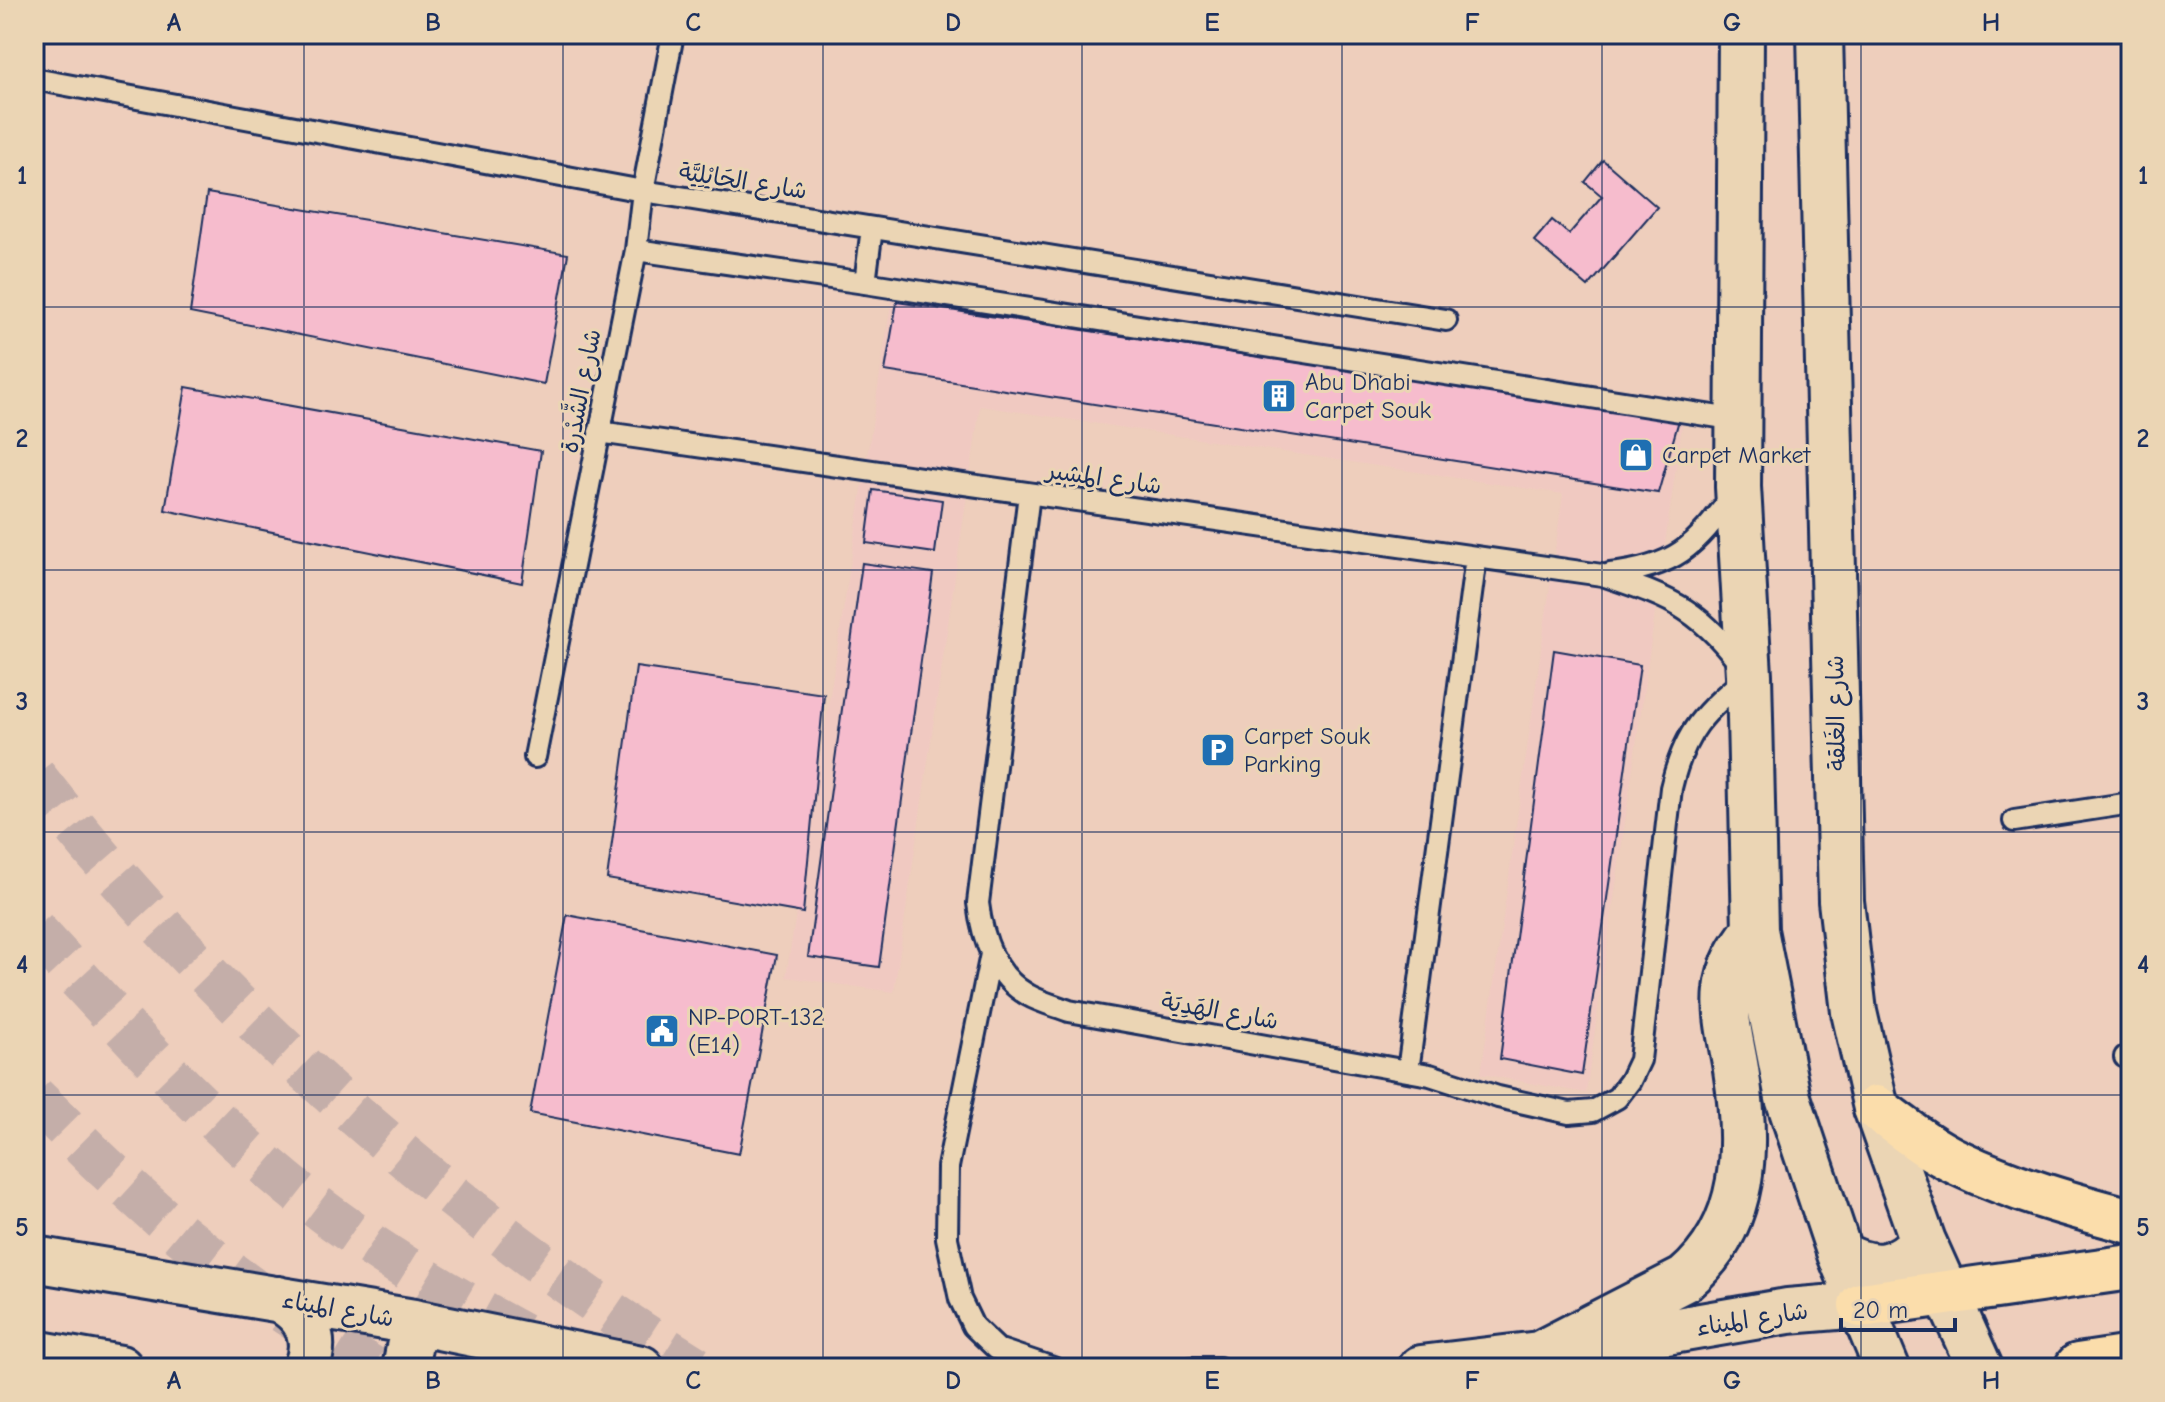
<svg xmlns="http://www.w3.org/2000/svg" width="2165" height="1402" font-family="'Comic Neue','Playpen Sans Arabic',sans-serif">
	<rect width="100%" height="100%" fill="#eecebc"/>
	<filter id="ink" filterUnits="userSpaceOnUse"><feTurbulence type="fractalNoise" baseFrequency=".0125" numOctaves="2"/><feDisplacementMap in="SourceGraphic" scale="16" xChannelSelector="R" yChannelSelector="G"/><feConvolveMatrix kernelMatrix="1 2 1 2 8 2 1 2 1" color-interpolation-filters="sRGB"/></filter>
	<g filter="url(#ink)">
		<path fill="#f0c9c1" d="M 893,291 L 1684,411 L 1586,1093 L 1481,1074 L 1563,494 L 980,406 L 894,992 L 786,977 Z"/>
		<path fill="#f6bccd" stroke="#1b2f5e" stroke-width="2" d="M 1603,160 L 1657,207 L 1588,287 L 1534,241 L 1552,220 L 1569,234 L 1602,196 L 1585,182 Z
			M 207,193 L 568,254 L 544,384 L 190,313 Z
			M 897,302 L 1679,420 L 1658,493 L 885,371 Z
			M 186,387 L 541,451 L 522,583 L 165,510 Z
			M 873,490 L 942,500 L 935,553 L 866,543 Z
			M 862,563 L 933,573 L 879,967 L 808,957 Z
			M 1554,650 L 1640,665 L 1582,1075 L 1500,1059 Z
			M 636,667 L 824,694 L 803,913 L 607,879 Z
			M 567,915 L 777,955 L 739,1154 L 530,1113 Z"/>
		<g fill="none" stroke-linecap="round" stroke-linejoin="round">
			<path stroke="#c4aea9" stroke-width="44" stroke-dasharray="44 22" stroke-linecap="butt" d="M 34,776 C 209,1002 453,1218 696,1368
				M 34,930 C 109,1011 185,1097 270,1169 C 350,1238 442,1292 535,1342
				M 34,1097 C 62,1124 88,1152 117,1178 C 194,1250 282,1315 373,1368"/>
			<g stroke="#1b2f5e" stroke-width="26">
				<path id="lane" d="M 34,79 L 643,191 L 1446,320
					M 636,250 L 865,283 L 1738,420
					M 865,283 L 872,228
					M 599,432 L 1602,575 C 1678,600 1700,610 1749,675 C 1704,713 1685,729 1671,788 L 1640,1060 L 1630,1081 L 1617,1098 L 1593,1111 L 1569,1113 L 1498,1097 L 1430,1075 L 1069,1011 C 1056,1006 1040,1002 1028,995 C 995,977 982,937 978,903 L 1029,494
					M 1610,574 C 1675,567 1695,547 1732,496
					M 535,757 L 636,250 L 643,191 L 673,34
					M 2014,821 L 2131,803
					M 991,954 L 948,1167 L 947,1238 L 960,1299 L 973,1326 L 997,1349 L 1053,1368
					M 2125,1057 L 2131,1056
					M 1408,1071 L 1476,557
					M 1192,1368 L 1219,1368"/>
			</g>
			<g stroke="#1b2f5e" stroke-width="50">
				<path id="secondary" d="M 1741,34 L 1738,487 L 1749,675 L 1755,930 L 1788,1098 L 1840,1254 L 1887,1368
					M 1820,34 L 1841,901 L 1854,1012 L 1876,1108 L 1923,1241 L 1980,1368
					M 1840,1254 C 1874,1273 1897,1269 1923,1241
					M 34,1259 L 414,1322 L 641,1368
					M 278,1299 C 306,1313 319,1338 306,1368
					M 34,1353 L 120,1368
					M 1539,1354 L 1685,1279 C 1748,1226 1748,1145 1736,1069 C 1732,1044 1724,1016 1727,990 C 1729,967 1741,948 1755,930
					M 405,1368 L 414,1322
					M 1421,1368 L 1539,1354 L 1788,1311 L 1861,1305"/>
			</g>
			<g stroke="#1b2f5e" stroke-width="50">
				<path id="primary" d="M 1876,1108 C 1903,1128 1929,1149 1959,1163 C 2013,1189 2074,1206 2131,1221
					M 1861,1305 L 2131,1267"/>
			</g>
			<g stroke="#1b2f5e" stroke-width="50">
				<path id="highway" d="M 2078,1366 L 2131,1358"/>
			</g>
			<use href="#lane" stroke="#ebd5b4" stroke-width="20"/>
			<use href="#secondary" stroke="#ebd5b4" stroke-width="44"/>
			<use href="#primary" stroke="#fbddab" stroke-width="44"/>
			<use href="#highway" stroke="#fbddab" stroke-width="44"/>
		</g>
	</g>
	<path fill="none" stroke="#1b2f5e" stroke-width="2" stroke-opacity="0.55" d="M 304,34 L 304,1368M 563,34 L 563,1368M 823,34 L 823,1368M 1082,34 L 1082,1368M 1342,34 L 1342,1368M 1602,34 L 1602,1368M 1861,34 L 1861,1368M 34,307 L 2131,307M 34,570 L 2131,570M 34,832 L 2131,832M 34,1095 L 2131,1095"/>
	<defs>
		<g id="building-square" transform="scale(1.8)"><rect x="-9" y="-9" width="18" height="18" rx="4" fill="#1f6fb2" stroke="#ebd5b4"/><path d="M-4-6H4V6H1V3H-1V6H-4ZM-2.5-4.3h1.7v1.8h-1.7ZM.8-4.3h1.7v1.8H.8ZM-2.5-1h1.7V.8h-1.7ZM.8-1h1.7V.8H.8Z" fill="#fff"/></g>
		<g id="shop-square" transform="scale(1.8)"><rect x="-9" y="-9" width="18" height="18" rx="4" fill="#1f6fb2" stroke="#ebd5b4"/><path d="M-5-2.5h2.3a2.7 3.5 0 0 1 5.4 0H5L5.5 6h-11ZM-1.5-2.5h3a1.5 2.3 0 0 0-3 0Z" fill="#fff"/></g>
		<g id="parking-square" transform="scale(1.8)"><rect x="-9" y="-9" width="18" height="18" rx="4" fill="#1f6fb2" stroke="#ebd5b4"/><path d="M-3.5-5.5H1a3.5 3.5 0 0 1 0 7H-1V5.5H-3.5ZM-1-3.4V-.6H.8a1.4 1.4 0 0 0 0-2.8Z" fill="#fff"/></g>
		<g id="civic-square" transform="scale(1.8)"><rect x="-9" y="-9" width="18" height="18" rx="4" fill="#1f6fb2" stroke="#ebd5b4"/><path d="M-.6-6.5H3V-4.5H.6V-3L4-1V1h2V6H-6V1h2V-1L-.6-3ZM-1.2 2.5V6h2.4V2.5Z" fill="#fff"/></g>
	</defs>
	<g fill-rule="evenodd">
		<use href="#building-square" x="1279" y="396"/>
		<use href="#shop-square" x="1636" y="455"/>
		<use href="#parking-square" x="1218" y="750"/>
		<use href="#civic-square" x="662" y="1031"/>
	</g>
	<g text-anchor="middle" stroke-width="6" stroke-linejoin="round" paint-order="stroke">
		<g font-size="24" fill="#1b2f5e" stroke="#ebd5b4">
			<text transform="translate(743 181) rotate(9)" y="8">شارع الحَايْلِيَّة</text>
			<text transform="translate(581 391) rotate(-79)" y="8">شارع الشَّدْرة</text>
			<text transform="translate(1104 478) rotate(8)" y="8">شارع المِشِير</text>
			<text transform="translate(1836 713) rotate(-91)" y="8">شارع الغَلقة</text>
			<text transform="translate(1220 1011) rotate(10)" y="8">شارع الهَدِيَة</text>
			<text transform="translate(338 1309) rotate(10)" y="8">شارع الميناء</text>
			<text transform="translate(1752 1319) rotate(-9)" y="8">شارع الميناء</text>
		</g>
		<g font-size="24" fill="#1b2f5e" stroke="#ebd5b4" text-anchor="start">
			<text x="1305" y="390">Abu Dhabi<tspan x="1305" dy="28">Carpet Souk</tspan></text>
			<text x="1662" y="463">Carpet Market</text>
			<text x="1244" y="744">Carpet Souk<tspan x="1244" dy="28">Parking</tspan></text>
			<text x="688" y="1025">NP-PORT-132<tspan x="688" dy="28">(E14)</tspan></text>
		</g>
	</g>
	<rect width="2165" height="1402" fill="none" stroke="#ebd5b4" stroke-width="88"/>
	<path d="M1841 1318v12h114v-12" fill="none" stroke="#1b2f5e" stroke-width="4"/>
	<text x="1853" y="1318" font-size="24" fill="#1b2f5e" stroke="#ebd5b4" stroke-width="6" paint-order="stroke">20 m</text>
	<rect x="44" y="44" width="2077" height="1314" fill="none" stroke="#1b2f5e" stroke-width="3"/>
	<g font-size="26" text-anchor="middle" font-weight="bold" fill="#1b2f5e">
		<text x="174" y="31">A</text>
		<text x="433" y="31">B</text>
		<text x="693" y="31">C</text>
		<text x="953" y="31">D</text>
		<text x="1212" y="31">E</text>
		<text x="1472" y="31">F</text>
		<text x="1732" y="31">G</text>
		<text x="1991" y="31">H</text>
		<text x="22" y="184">1</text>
		<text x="2143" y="184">1</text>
		<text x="22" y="447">2</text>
		<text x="2143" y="447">2</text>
		<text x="22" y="710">3</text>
		<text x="2143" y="710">3</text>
		<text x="22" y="973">4</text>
		<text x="2143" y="973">4</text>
		<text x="22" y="1236">5</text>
		<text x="2143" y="1236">5</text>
		<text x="174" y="1389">A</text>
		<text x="433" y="1389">B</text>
		<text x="693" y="1389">C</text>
		<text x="953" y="1389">D</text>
		<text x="1212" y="1389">E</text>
		<text x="1472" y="1389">F</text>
		<text x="1732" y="1389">G</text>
		<text x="1991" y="1389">H</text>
	</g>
</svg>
